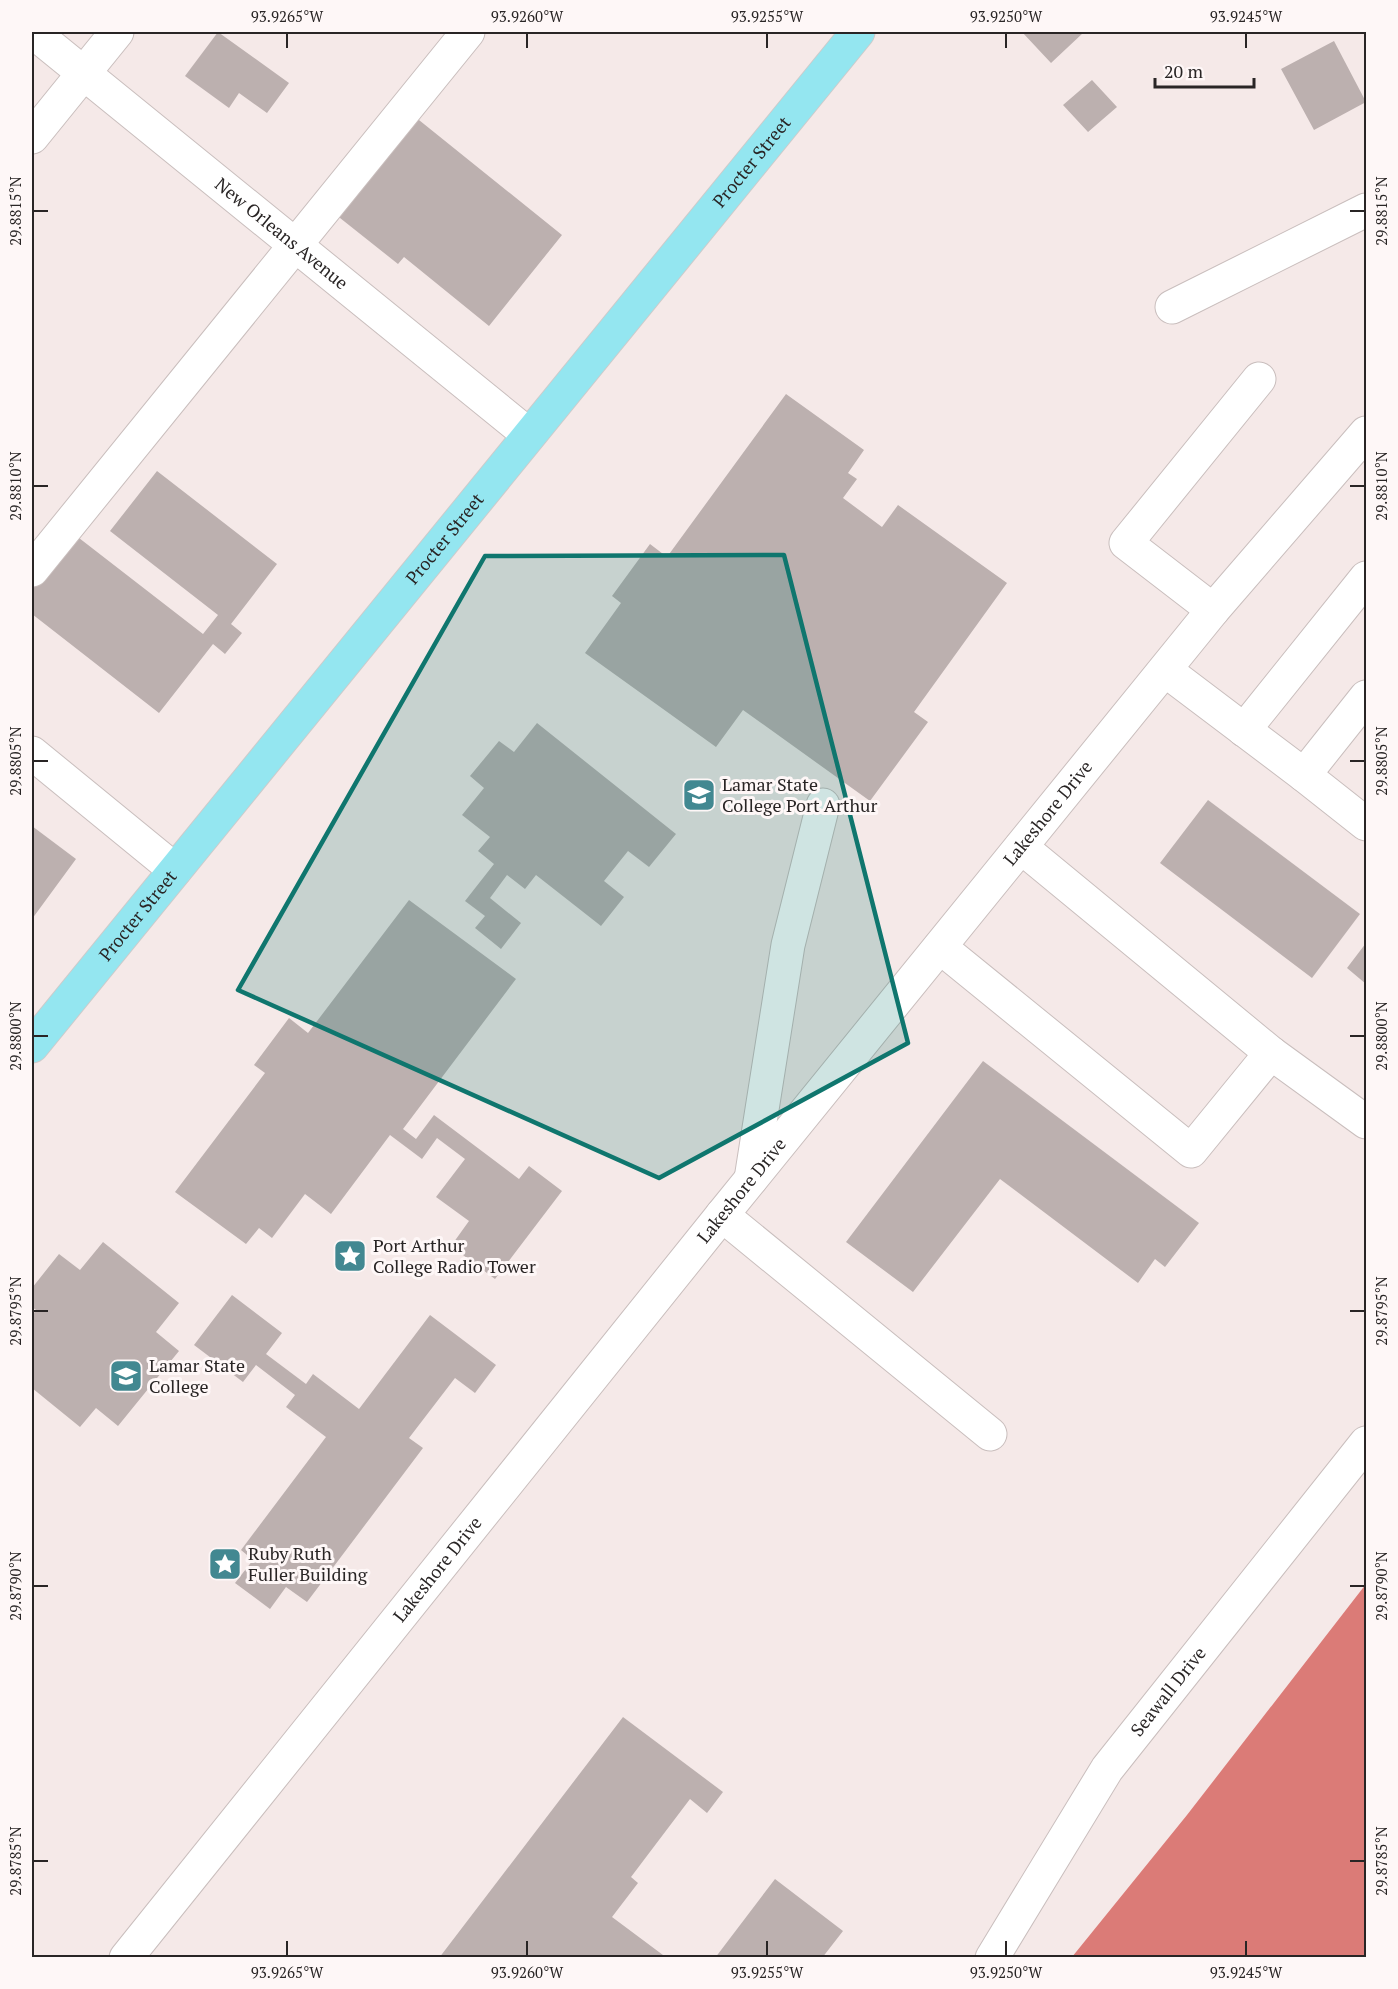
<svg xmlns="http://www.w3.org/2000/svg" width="1398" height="1989" font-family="'PT Serif',serif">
	<rect width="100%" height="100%" fill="#f5e9e8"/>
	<path fill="#db7b77" d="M 1366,1584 L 1366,1957 L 1072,1957 L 1187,1815 Z"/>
	<path fill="#bcb0af" d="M 218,32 L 289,83 L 267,113 L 239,93 L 229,108 L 185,76 Z
		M 1022,32 L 1082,32 L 1083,33 L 1051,63 Z
		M 1334,41 L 1366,102 L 1314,130 L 1281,69 Z
		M 1092,80 L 1117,107 L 1088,132 L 1063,105 Z
		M 414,116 L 562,235 L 489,326 L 404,257 L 398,264 L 335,214 Z
		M 786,394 L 864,450 L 848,473 L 857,479 L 843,498 L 882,527 L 898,505 L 1007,583 L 914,712 L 928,722 L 870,801 L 743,710 L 716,747 L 585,653 L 621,603 L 612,596 L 650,544 L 667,557 Z
		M 157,471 L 277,564 L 231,624 L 242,633 L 225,654 L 213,644 L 159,713 L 32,614 L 32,580 L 70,531 L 203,634 L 218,615 L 110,531 Z
		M 537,723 L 676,834 L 649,867 L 628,851 L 604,881 L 624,897 L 601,926 L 536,875 L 525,889 L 507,875 L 490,898 L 521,923 L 501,949 L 475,928 L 485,916 L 465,901 L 494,864 L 478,851 L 490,837 L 462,815 L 484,788 L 470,776 L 499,741 L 514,752 Z
		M 1208,800 L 1360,914 L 1312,978 L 1160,863 Z
		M 32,826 L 76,859 L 32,919 Z
		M 409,900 L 516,979 L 403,1129 L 416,1139 L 434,1115 L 519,1179 L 529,1166 L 562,1191 L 495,1279 L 451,1246 L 469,1221 L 436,1197 L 465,1159 L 437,1138 L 422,1159 L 390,1135 L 331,1214 L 305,1194 L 272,1238 L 259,1228 L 246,1244 L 175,1192 L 265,1073 L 254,1065 L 289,1018 L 308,1033 Z
		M 1366,943 L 1366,984 L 1347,968 Z
		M 983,1061 L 1199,1223 L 1165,1267 L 1155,1259 L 1138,1283 L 1000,1179 L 913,1292 L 846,1242 Z
		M 103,1242 L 179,1303 L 156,1332 L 179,1351 L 118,1426 L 96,1408 L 80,1427 L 32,1388 L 32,1316 L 36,1310 L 32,1307 L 32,1288 L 59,1254 L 80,1270 Z
		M 232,1295 L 282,1333 L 266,1354 L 306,1384 L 313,1374 L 359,1409 L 430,1315 L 496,1365 L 475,1393 L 455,1378 L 409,1438 L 423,1448 L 307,1602 L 286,1587 L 270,1609 L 235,1583 L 253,1560 L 241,1550 L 326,1437 L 286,1407 L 295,1395 L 256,1365 L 243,1382 L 194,1345 Z
		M 623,1717 L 723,1792 L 707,1813 L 690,1799 L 631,1877 L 638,1883 L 612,1917 L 667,1958 L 439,1958 Z
		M 775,1879 L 843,1931 L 822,1958 L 715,1958 Z"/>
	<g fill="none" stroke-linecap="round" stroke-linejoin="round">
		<g stroke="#c9bebd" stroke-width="35">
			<g id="minor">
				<path id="s1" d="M 33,32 L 529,435"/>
				<path d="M 32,137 L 117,32"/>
				<path d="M 1172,307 L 1366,210"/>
				<path d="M 32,570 L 468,32"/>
				<path d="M 1213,610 L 1126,543 L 1259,379"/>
				<path d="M 1165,670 L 1304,775"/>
				<path d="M 1366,697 L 1304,775 L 1366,824"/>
				<path d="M 1244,730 L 1366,578"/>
				<path d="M 32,753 L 175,870"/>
				<path d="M 1021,847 L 1271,1053"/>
				<path d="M 940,947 L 1191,1151 L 1271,1053 L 1366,1122"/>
				<path d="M 751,1179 L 788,945 L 823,805"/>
				<path d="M 722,1215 L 990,1434"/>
				<path id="s2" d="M 126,1958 L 722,1215 L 1213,610 L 1366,433"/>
				<path id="s3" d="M 992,1958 L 1107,1769 L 1366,1443"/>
			</g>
		</g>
		<g stroke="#cccbcb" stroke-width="35">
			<g id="major">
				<path id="s4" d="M 32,1046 L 858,32"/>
			</g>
		</g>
		<use href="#minor" stroke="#fff" stroke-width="33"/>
		<use href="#major" stroke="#94e6f0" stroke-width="33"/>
	</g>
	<path fill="#0f766e" fill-opacity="0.2" stroke="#0f766e" stroke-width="4.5" stroke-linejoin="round" d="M 784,555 L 908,1043 L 659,1178 L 238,990 L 485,556 Z"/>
	<path fill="none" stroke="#292525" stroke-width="2" d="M 287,33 L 287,48M 527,33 L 527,48M 767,33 L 767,48M 1006,33 L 1006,48M 1246,33 L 1246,48M 33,211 L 48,211M 1350,211 L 1365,211M 33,486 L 48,486M 1350,486 L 1365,486M 33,761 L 48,761M 1350,761 L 1365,761M 33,1036 L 48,1036M 1350,1036 L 1365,1036M 33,1311 L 48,1311M 1350,1311 L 1365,1311M 33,1586 L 48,1586M 1350,1586 L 1365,1586M 33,1861 L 48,1861M 1350,1861 L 1365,1861M 287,1941 L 287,1956M 527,1941 L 527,1956M 767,1941 L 767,1956M 1006,1941 L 1006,1956M 1246,1941 L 1246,1956"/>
	<defs>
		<g id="university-square" transform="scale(1.725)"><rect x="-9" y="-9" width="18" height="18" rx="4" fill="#428891" stroke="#fef7f7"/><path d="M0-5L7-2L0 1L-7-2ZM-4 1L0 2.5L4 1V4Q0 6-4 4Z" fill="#fff"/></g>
		<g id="sight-square" transform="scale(1.725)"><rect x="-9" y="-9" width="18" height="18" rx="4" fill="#428891" stroke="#fef7f7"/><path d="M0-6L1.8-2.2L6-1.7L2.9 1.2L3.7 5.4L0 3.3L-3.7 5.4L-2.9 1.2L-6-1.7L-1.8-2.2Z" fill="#fff"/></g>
		<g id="school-square" transform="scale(1.725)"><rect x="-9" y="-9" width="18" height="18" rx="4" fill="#428891" stroke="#fef7f7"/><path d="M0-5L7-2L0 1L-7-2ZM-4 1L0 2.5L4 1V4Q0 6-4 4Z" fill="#fff"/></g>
	</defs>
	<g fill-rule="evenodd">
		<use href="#university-square" x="699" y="795"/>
		<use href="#sight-square" x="350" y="1256"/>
		<use href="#school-square" x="126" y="1376"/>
		<use href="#sight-square" x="225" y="1564"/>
	</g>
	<g text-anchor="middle" stroke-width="6" stroke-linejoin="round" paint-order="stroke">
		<g font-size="18" fill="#292525" stroke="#fef7f7">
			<text dy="6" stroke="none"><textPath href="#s4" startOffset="1140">Procter Street</textPath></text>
			<text dy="6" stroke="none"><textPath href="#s1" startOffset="320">New Orleans Avenue</textPath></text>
			<text dy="6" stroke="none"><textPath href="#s4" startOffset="654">Procter Street</textPath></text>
			<text dy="6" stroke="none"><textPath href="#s2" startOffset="1470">Lakeshore Drive</textPath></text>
			<text dy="6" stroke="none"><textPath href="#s4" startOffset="168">Procter Street</textPath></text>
			<text dy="6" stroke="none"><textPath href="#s2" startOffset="984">Lakeshore Drive</textPath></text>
			<text dy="6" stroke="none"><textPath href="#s2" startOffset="498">Lakeshore Drive</textPath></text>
			<text dy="6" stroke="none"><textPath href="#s3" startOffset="320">Seawall Drive</textPath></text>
		</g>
		<g font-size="18" fill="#292525" stroke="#fef7f7" text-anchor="start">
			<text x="722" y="791">Lamar State<tspan x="722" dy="21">College Port Arthur</tspan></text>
			<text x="373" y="1252">Port Arthur<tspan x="373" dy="21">College Radio Tower</tspan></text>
			<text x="149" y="1372">Lamar State<tspan x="149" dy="21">College</tspan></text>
			<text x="248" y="1560">Ruby Ruth<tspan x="248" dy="21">Fuller Building</tspan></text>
		</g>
	</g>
	<rect width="1398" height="1989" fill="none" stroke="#fef7f7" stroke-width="66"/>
	<path d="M1155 78v9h99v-9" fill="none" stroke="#292525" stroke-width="3"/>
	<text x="1164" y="78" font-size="18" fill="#292525" stroke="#fef7f7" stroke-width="4.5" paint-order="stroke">20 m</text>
	<rect x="33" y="33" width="1332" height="1923" fill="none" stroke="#292525" stroke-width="2"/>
	<g font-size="15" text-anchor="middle" fill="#292525">
		<text x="287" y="22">93.9265°W</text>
		<text x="527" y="22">93.9260°W</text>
		<text x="767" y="22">93.9255°W</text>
		<text x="1006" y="22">93.9250°W</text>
		<text x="1246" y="22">93.9245°W</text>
		<text transform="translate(16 211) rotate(-90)" y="5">29.8815°N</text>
		<text transform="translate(1382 211) rotate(-90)" y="5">29.8815°N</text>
		<text transform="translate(16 486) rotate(-90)" y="5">29.8810°N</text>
		<text transform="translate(1382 486) rotate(-90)" y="5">29.8810°N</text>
		<text transform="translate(16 761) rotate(-90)" y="5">29.8805°N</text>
		<text transform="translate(1382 761) rotate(-90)" y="5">29.8805°N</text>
		<text transform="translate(16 1036) rotate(-90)" y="5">29.8800°N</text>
		<text transform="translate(1382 1036) rotate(-90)" y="5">29.8800°N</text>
		<text transform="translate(16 1311) rotate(-90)" y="5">29.8795°N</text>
		<text transform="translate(1382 1311) rotate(-90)" y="5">29.8795°N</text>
		<text transform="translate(16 1586) rotate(-90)" y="5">29.8790°N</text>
		<text transform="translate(1382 1586) rotate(-90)" y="5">29.8790°N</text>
		<text transform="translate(16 1861) rotate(-90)" y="5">29.8785°N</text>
		<text transform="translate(1382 1861) rotate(-90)" y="5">29.8785°N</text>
		<text x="287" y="1978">93.9265°W</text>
		<text x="527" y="1978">93.9260°W</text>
		<text x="767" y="1978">93.9255°W</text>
		<text x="1006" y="1978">93.9250°W</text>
		<text x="1246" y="1978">93.9245°W</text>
	</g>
</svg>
